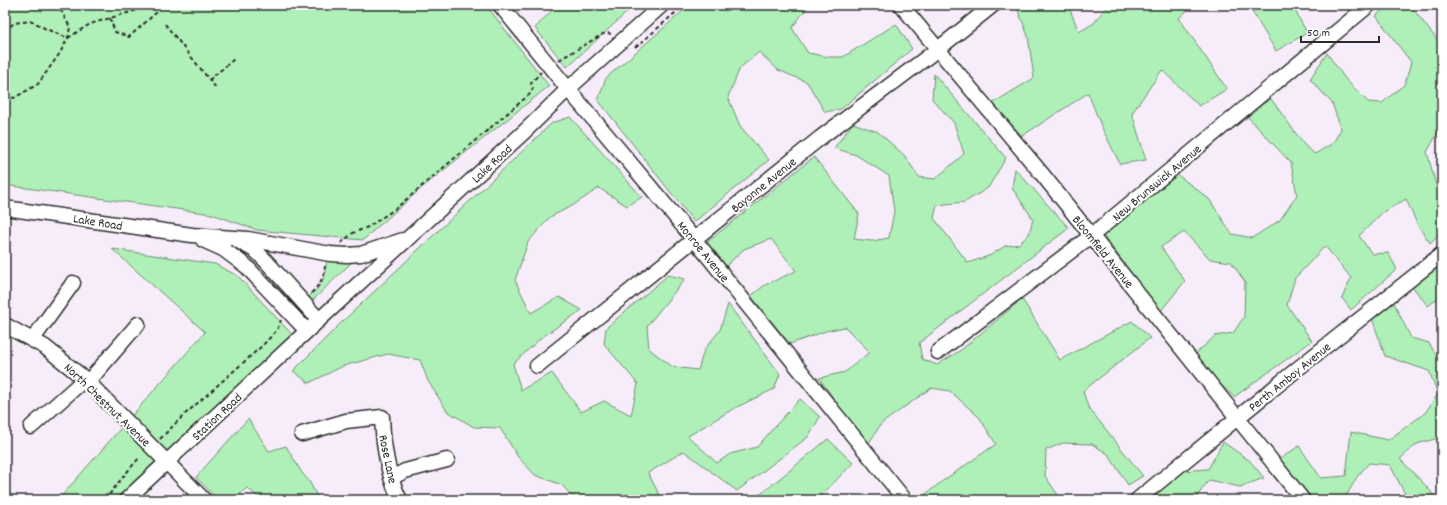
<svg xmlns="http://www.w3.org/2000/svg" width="1447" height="505" font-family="Dekko,sans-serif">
	<rect width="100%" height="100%" fill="#f7edfa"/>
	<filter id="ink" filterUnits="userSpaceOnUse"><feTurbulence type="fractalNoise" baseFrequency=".025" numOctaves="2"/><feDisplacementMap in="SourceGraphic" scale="8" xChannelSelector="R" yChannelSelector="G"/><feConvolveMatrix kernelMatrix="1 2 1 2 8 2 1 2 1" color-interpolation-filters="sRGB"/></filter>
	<g filter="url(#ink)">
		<path fill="#aff0b8" stroke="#6d8e72" d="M 5,5 L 486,5 L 549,86 L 424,186 L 363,240 L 257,230 L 212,214 L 5,185 Z
			M 557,5 L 635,5 L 567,67 L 535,28 Z
			M 690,5 L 809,5 L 792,28 L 808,53 L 829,57 L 843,57 L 896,24 L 912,49 L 841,109 L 825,112 L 807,82 L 778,70 L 759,52 L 740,68 L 728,97 L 740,126 L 769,160 L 694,222 L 598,100 L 606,78 Z
			M 1016,5 L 1068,5 L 1079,32 L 1094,23 L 1108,5 L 1193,5 L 1179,18 L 1227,89 L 1199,106 L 1162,70 L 1132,113 L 1146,160 L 1120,164 L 1102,128 L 1088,93 L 1022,136 L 993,103 L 1034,78 L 1028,36 Z
			M 1248,5 L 1292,5 L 1307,33 L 1276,51 Z
			M 1388,5 L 1410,5 L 1442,46 L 1442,125 L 1427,152 L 1436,185 L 1442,189 L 1442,231 L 1430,243 L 1418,226 L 1406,199 L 1383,212 L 1359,236 L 1372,254 L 1388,253 L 1397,269 L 1351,310 L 1342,298 L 1351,278 L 1325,246 L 1295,278 L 1287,305 L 1312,341 L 1234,397 L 1192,357 L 1215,336 L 1233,333 L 1244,317 L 1245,282 L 1231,262 L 1210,259 L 1184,232 L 1161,247 L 1185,281 L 1160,312 L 1100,231 L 1174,172 L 1209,199 L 1232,234 L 1252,238 L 1280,220 L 1297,195 L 1291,163 L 1245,114 L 1271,99 L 1305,146 L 1315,154 L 1333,143 L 1341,129 L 1332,103 L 1310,79 L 1327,53 L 1346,80 L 1368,102 L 1382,103 L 1405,84 L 1411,62 L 1376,16 Z
			M 934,74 L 1006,158 L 988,188 L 965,202 L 937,205 L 934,218 L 968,263 L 991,255 L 1005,246 L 1019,244 L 1029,234 L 1033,219 L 1012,188 L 1015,169 L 1069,228 L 919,343 L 922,359 L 937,365 L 961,350 L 1022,299 L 1060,360 L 1132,321 L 1150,338 L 1083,391 L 1088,407 L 1143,476 L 1128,485 L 1108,454 L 1092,444 L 1063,443 L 1046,450 L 1045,476 L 1060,498 L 1065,500 L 918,500 L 944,480 L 996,444 L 979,417 L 950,391 L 931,388 L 881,424 L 869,443 L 852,424 L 819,378 L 845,372 L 870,352 L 845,327 L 826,331 L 790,344 L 751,296 L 765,285 L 796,271 L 771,239 L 744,249 L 726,266 L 706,243 L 814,157 L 859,214 L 854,239 L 872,241 L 889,238 L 894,211 L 889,176 L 856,155 L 834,148 L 853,123 L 878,132 L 904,155 L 919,177 L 935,179 L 964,154 L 954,123 L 932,99 Z
			M 570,117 L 642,197 L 627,206 L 599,188 L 572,206 L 550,217 L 528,242 L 515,280 L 531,313 L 559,297 L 582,310 L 542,337 L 513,364 L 521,390 L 552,373 L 581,412 L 604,401 L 631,415 L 638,384 L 604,344 L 606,328 L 668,275 L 685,279 L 647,326 L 649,349 L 673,367 L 698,370 L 704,350 L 720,330 L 728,304 L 780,374 L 774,389 L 733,409 L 688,436 L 717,463 L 730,454 L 757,447 L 776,425 L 800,399 L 820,417 L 808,437 L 737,491 L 684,451 L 648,473 L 662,500 L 575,500 L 562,485 L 535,475 L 518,457 L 500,428 L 474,427 L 447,411 L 428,381 L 420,360 L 388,354 L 343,366 L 309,383 L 293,371 L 341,323 L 552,123 Z
			M 112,249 L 215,264 L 238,276 L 297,340 L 135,500 L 58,500 L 205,332 Z
			M 327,260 L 352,262 L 311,302 L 307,298 C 324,285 323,281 327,260 Z
			M 1442,263 L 1442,295 L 1428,306 L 1411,285 Z
			M 1393,301 L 1411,338 L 1429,343 L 1439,360 L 1442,357 L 1442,437 L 1417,444 L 1400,459 L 1426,486 L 1438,500 L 1408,500 L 1390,465 L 1369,463 L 1357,477 L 1344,500 L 1312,500 L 1280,459 L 1299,446 L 1321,478 L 1346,476 L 1351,432 L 1388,440 L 1425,413 L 1438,394 L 1429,371 L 1385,356 L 1372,318 Z
			M 248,419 L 269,451 L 286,446 L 302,473 L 309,481 L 319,500 L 262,500 L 247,488 L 233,500 L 218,500 L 196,477 Z
			M 828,439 L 853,463 L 817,500 L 744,500 L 762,493 Z
			M 1223,442 L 1250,461 L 1264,478 L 1240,487 L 1209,480 L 1198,495 L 1197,500 L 1149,500 L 1181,471 L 1208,469 Z"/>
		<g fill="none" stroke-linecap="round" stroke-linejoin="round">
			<g stroke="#2b2b2b" stroke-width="17">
				<path id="minor" d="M 500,5 L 568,89 L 694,239 L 905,500
					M 901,5 L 1042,174 L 1303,500
					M 5,208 L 192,235 L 248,239 L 330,254 L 347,255 L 361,254 L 403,240
					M 203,240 L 223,249 L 246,266 L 307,331
					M 238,241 L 256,251 L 265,260 L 319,320
					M 5,325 L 45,347 L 85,379 L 204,500
					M 33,339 L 73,283
					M 938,352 L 1091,236 L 1369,5
					M 537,366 L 820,138 L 938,49 L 993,5
					M 88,382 L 138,324
					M 31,427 L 85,379
					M 302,434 L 346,421 L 382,417 C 383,443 388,476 400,500
					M 391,478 L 405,471 L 447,460
					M 126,500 L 307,331 L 524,132 L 568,89 L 662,5
					M 1137,500 L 1296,370 L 1442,254"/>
			</g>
			<path stroke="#2b2b2b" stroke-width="2" stroke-dasharray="4 3" stroke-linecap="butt" d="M 110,18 L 115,32 L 129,37 L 157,12
				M 165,24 L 216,88 L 217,88
				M 5,31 L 14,23 L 32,21 L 46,29 L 68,38 L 90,24 L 134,11 L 148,5
				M 635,47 L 642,42 L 684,5
				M 559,60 L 603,34 L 608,33 L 611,34
				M 209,80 L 234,59
				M 5,96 L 14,98 L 38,84 L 60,53 L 68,38 L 70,27 L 58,5
				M 341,243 L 353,233 L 368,227 L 395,209 L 530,94 L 533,88 L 531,83 L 541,72
				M 311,293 C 320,285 324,277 325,266
				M 160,439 L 183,416 L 262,346 L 277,330 L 281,320
				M 105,500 L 122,478 L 139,458"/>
			<use href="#minor" stroke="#fff" stroke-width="14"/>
		</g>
	</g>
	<g text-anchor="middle" stroke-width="4" stroke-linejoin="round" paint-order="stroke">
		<g font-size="13" fill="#2b2b2b" stroke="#fff">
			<text transform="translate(491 163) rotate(-43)" y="5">Lake Road</text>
			<text transform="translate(1156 182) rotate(-40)" y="5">New Brunswick Avenue</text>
			<text transform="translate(763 184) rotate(-39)" y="5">Bayonne Avenue</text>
			<text transform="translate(98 221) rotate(9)" y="5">Lake Road</text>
			<text transform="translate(704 251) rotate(51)" y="5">Monroe Avenue</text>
			<text transform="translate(1104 251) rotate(51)" y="5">Bloomfield Avenue</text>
			<text transform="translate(1289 376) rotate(-39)" y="5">Perth Amboy Avenue</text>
			<text transform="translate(108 404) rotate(44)" y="5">North Chestnut Avenue</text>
			<text transform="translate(216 416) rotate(-43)" y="5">Station Road</text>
			<text transform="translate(389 459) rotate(78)" y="5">Rose Lane</text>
		</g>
	</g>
	<rect width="1447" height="505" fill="none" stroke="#fff" stroke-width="20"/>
	<rect x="10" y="10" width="1427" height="485" fill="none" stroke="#2b2b2b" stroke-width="1.5" filter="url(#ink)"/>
	<path d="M1301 36v6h78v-6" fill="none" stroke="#2b2b2b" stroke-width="2"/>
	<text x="1307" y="36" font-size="12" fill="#2b2b2b" stroke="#ffffff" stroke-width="3" paint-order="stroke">50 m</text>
</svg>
